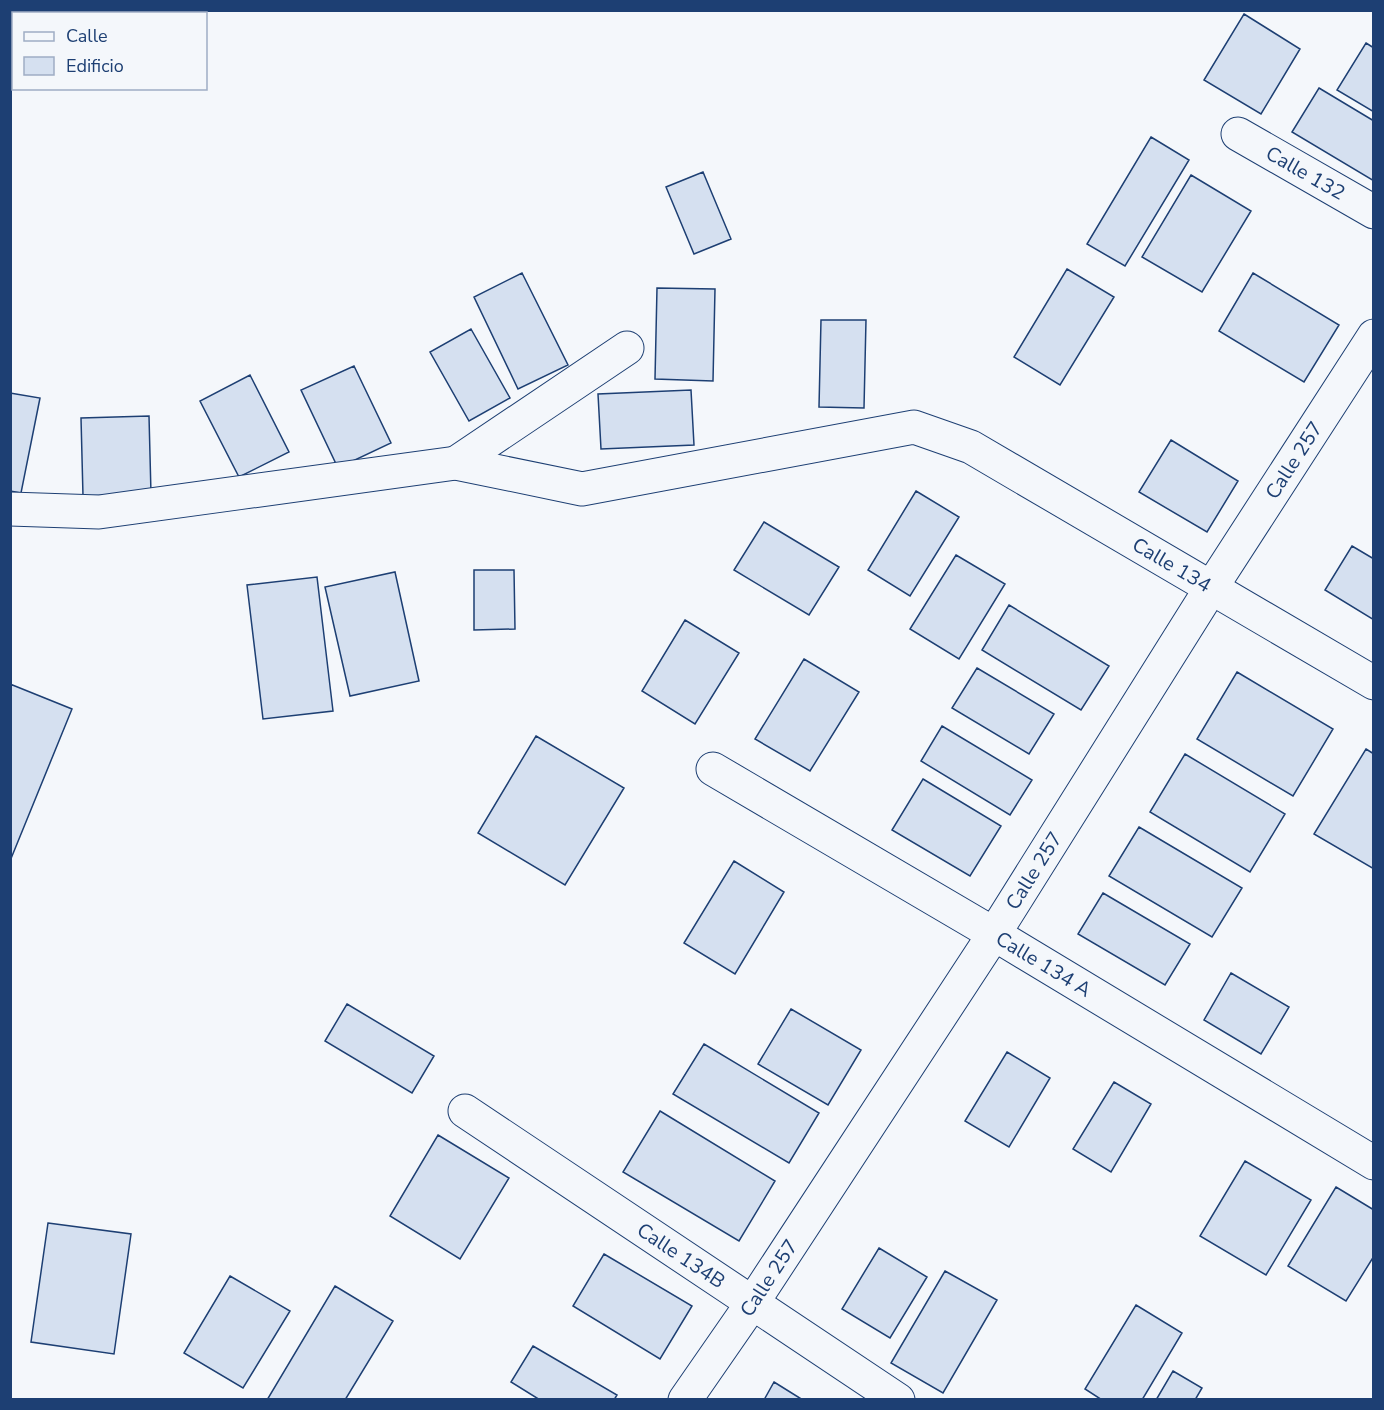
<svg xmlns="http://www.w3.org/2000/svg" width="1384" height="1410" font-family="'Nunito Sans',sans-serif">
	<rect width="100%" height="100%" fill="#f4f7fb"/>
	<path fill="#d5e0f0" stroke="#1d3f73" stroke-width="1.5" d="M 1244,14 L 1300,49 L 1261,114 L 1204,80 Z
		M 1366,43 L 1374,48 L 1374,112 L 1337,90 Z
		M 1319,88 L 1374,121 L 1374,181 L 1292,132 Z
		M 1151,137 L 1189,160 L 1125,266 L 1087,244 Z
		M 703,172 L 731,239 L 694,254 L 666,187 Z
		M 1191,175 L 1251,211 L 1202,292 L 1142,257 Z
		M 1067,269 L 1114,297 L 1060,385 L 1014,357 Z
		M 522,273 L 568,365 L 518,389 L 474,297 Z
		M 1253,273 L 1339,325 L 1304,382 L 1219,331 Z
		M 657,288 L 715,289 L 713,381 L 655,379 Z
		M 821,320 L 866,320 L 864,408 L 819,407 Z
		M 471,329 L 510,398 L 469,421 L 430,352 Z
		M 354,366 L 391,443 L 338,468 L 301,390 Z
		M 250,375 L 289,452 L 239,477 L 200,401 Z
		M 691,390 L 694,445 L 601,449 L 598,394 Z
		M 10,393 L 40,398 L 21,493 L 10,491 Z
		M 149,416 L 151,494 L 83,496 L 81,418 Z
		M 1171,440 L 1238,481 L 1207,532 L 1139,492 Z
		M 916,491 L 959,517 L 910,596 L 868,570 Z
		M 764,522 L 839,567 L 809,615 L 734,570 Z
		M 1352,546 L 1374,559 L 1374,620 L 1325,590 Z
		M 956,555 L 1005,584 L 959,659 L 910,629 Z
		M 474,570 L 514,570 L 515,629 L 474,630 Z
		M 395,572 L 419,681 L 350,696 L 325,587 Z
		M 317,577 L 333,711 L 263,719 L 247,585 Z
		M 1009,605 L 1109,666 L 1081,710 L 982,650 Z
		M 685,620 L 739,653 L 695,724 L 642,691 Z
		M 804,659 L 859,692 L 810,771 L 755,739 Z
		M 977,668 L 1054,714 L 1029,754 L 952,708 Z
		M 1237,672 L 1333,729 L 1293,796 L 1197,739 Z
		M 10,684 L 72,709 L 10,861 Z
		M 942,726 L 1032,780 L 1010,815 L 921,761 Z
		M 536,736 L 624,788 L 565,885 L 478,833 Z
		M 1366,749 L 1374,754 L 1374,869 L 1314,834 Z
		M 1185,754 L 1285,814 L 1250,872 L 1150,812 Z
		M 923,779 L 1001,826 L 970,876 L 892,830 Z
		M 1139,827 L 1242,888 L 1212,937 L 1109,876 Z
		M 734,861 L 784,892 L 735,974 L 684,943 Z
		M 1103,893 L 1190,944 L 1165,985 L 1078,934 Z
		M 1231,973 L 1289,1007 L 1261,1054 L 1204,1020 Z
		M 347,1004 L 434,1056 L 412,1093 L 325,1041 Z
		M 791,1009 L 861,1050 L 828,1105 L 758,1064 Z
		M 704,1044 L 819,1113 L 789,1163 L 673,1094 Z
		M 1007,1052 L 1050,1078 L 1009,1147 L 965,1121 Z
		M 1114,1082 L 1151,1104 L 1111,1172 L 1073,1149 Z
		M 660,1111 L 775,1181 L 739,1241 L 623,1172 Z
		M 438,1135 L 509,1178 L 460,1259 L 390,1216 Z
		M 1245,1161 L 1311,1200 L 1266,1275 L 1200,1236 Z
		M 1336,1187 L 1374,1210 L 1374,1256 L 1346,1301 L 1288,1266 Z
		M 48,1223 L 131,1234 L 114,1354 L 31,1342 Z
		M 879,1248 L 927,1277 L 890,1338 L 842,1309 Z
		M 604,1254 L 692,1306 L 660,1359 L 573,1306 Z
		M 945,1271 L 997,1300 L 943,1393 L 891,1363 Z
		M 230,1276 L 290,1311 L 243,1388 L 184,1353 Z
		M 335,1286 L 393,1321 L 345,1400 L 267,1400 Z
		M 1136,1305 L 1182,1333 L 1142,1400 L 1102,1400 L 1085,1389 Z
		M 533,1346 L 617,1395 L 614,1400 L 540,1400 L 511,1382 Z
		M 1173,1371 L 1202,1388 L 1195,1400 L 1156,1400 Z
		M 774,1382 L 803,1400 L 764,1400 Z"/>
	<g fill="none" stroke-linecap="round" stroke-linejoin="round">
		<g stroke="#1d3f73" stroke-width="35">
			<g id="minor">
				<path id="s1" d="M 1238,134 L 1374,212"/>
				<path d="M 456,463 L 627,348"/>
				<path id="s2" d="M 10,509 L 99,512 L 456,463 L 582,489 L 914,427 L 971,447 L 1374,683"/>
				<path id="s3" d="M 713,769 L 994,934 L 1374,1163"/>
				<path id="s4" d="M 465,1111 L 898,1400"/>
				<path id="s5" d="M 685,1400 L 753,1302 L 994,934 L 1211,588 L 1374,336"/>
			</g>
		</g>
		<use href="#minor" stroke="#f4f7fb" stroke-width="33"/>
	</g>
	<g text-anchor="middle" stroke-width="4.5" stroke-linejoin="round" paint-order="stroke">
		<g font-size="20" fill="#1d3f73" stroke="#f4f7fb">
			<text dy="7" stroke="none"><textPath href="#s1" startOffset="78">Calle 132</textPath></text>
			<text dy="7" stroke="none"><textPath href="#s5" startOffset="1120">Calle 257</textPath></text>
			<text dy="7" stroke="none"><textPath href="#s2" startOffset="1209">Calle 134</textPath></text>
			<text dy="7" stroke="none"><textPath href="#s5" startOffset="634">Calle 257</textPath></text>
			<text dy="7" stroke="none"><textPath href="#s3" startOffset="384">Calle 134 A</textPath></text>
			<text dy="7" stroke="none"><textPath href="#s4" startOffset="260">Calle 134B</textPath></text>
			<text dy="7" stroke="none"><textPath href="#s5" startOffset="148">Calle 257</textPath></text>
		</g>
	</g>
	<rect width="1384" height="1410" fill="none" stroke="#1d3f73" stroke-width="24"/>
	<rect x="12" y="12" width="195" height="78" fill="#f4f7fb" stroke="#9eadc5" stroke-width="1.5"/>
	<rect x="24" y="32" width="30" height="9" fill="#f4f7fb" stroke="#9eadc5" stroke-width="1.5"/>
	<text x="66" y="42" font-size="18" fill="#1d3f73">Calle</text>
	<rect x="24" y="57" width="30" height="18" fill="#d5e0f0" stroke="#9eadc5" stroke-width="1.5"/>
	<text x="66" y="72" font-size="18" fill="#1d3f73">Edificio</text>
</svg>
